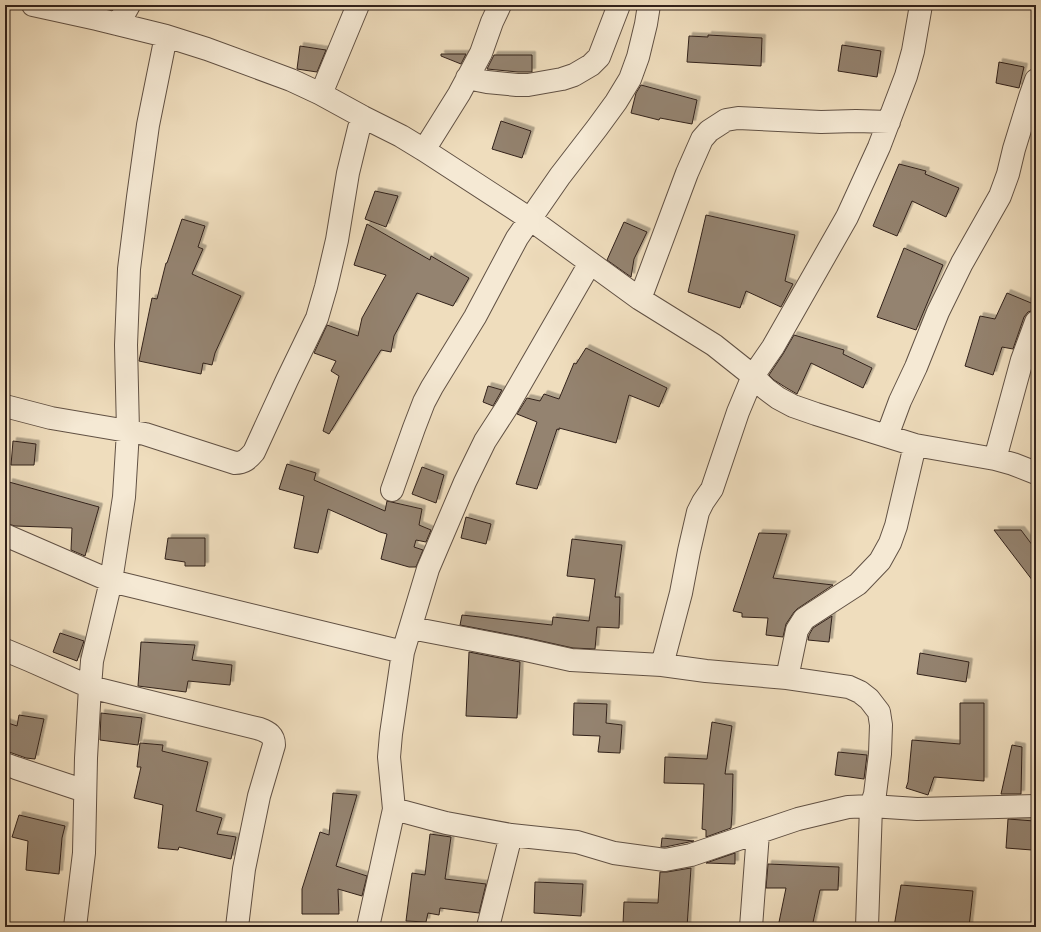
<svg xmlns="http://www.w3.org/2000/svg" width="1041" height="932" font-family="Cardo,serif">
	<defs>
		<filter id="shadow"><feDropShadow dx="3.5" dy="-3.5" stdDeviation="0" flood-color="#0004"/></filter>
	</defs>
	<rect width="100%" height="100%" fill="#efddbd"/>
	<filter id="stains"><feTurbulence type="fractalNoise" baseFrequency=".005" numOctaves="4"/><feColorMatrix values="0 0 0 0 .2 0 0 0 0 .09 0 0 0 0 .02 0 0 0 .5 -.17"/></filter>
	<radialGradient id="worn" r=".72"><stop offset=".6" stop-color="#630" stop-opacity="0"/><stop offset="1" stop-color="#630" stop-opacity=".3"/></radialGradient>
	<path fill="#94836f" stroke="#32221b" filter="url(#shadow)" d="M 708,35 L 762,38 L 761,66 L 687,62 L 689,36 L 708,37 Z
		M 842,45 L 881,51 L 877,77 L 838,71 Z
		M 300,46 L 326,50 L 317,72 L 297,69 Z
		M 441,54 L 466,54 L 461,64 L 441,56 Z
		M 494,55 L 532,55 L 532,72 L 518,72 L 487,69 Z
		M 999,62 L 1024,67 L 1019,88 L 996,83 Z
		M 641,85 L 697,100 L 692,124 L 660,118 L 659,120 L 631,113 L 636,93 Z
		M 501,121 L 531,131 L 522,158 L 492,149 Z
		M 899,164 L 926,171 L 925,174 L 959,188 L 946,217 L 912,201 L 897,236 L 873,226 Z
		M 375,191 L 398,196 L 386,227 L 365,219 Z
		M 706,215 L 795,235 L 785,281 L 793,284 L 781,307 L 746,291 L 740,308 L 688,292 L 693,271 Z
		M 182,219 L 205,226 L 198,247 L 203,249 L 192,274 L 241,296 L 215,353 L 212,365 L 203,363 L 201,374 L 139,361 L 152,298 L 157,299 L 166,263 L 167,263 Z
		M 624,222 L 647,232 L 634,259 L 631,277 L 607,260 Z
		M 367,224 L 430,260 L 431,256 L 469,278 L 453,306 L 417,293 L 394,336 L 391,352 L 381,350 L 329,434 L 323,431 L 339,376 L 331,371 L 336,361 L 314,353 L 327,325 L 358,336 L 362,318 L 386,275 L 354,265 Z
		M 904,248 L 943,265 L 916,330 L 877,317 Z
		M 1007,293 L 1036,305 L 1036,310 L 1034,310 L 1028,312 L 1024,317 L 1013,349 L 1002,347 L 993,375 L 965,366 L 980,316 L 995,319 Z
		M 794,335 L 844,350 L 843,354 L 872,368 L 863,388 L 811,363 L 797,394 L 785,387 L 774,380 L 769,375 L 783,354 Z
		M 586,348 L 667,388 L 659,407 L 629,395 L 616,443 L 559,428 L 559,430 L 557,429 L 537,489 L 516,484 L 537,422 L 517,414 L 527,398 L 540,401 L 544,394 L 559,399 L 574,363 L 576,364 Z
		M 488,386 L 502,390 L 493,406 L 483,402 Z
		M 13,441 L 36,444 L 34,465 L 11,465 Z
		M 287,464 L 316,473 L 314,480 L 385,511 L 387,501 L 422,509 L 419,525 L 431,530 L 426,542 L 416,540 L 414,547 L 423,550 L 416,567 L 409,567 L 381,559 L 387,534 L 380,532 L 328,509 L 318,553 L 294,548 L 304,496 L 279,489 Z
		M 422,467 L 444,475 L 436,503 L 412,494 Z
		M 9,482 L 99,507 L 85,556 L 71,550 L 72,528 L 15,526 L 5,523 L 5,492 L 8,492 Z
		M 466,517 L 491,524 L 486,544 L 461,538 Z
		M 994,530 L 1021,530 L 1036,550 L 1036,585 Z
		M 759,533 L 787,534 L 773,578 L 833,585 L 797,609 L 794,612 L 786,624 L 783,637 L 766,635 L 768,618 L 742,617 L 742,613 L 733,611 Z
		M 168,538 L 205,538 L 205,566 L 185,566 L 185,562 L 165,559 Z
		M 572,539 L 622,545 L 615,597 L 620,597 L 619,628 L 597,627 L 595,649 L 573,648 L 528,638 L 460,625 L 462,615 L 552,625 L 553,617 L 589,621 L 595,579 L 567,576 Z
		M 832,616 L 829,642 L 808,640 L 809,635 L 813,628 Z
		M 60,633 L 84,641 L 77,661 L 53,652 Z
		M 141,642 L 195,645 L 192,660 L 232,665 L 230,685 L 188,681 L 186,692 L 138,686 Z
		M 469,652 L 520,662 L 517,718 L 466,716 Z
		M 920,653 L 969,662 L 966,682 L 917,674 Z
		M 574,703 L 607,704 L 606,723 L 622,725 L 620,753 L 598,752 L 600,736 L 573,735 Z
		M 960,703 L 984,703 L 984,781 L 934,777 L 928,795 L 906,788 L 908,782 L 912,740 L 960,744 Z
		M 101,713 L 142,718 L 138,745 L 100,740 Z
		M 19,715 L 44,719 L 35,759 L 26,758 L 9,752 L 5,752 L 5,722 L 17,726 Z
		M 712,722 L 732,726 L 725,774 L 733,774 L 732,814 L 731,828 L 706,837 L 706,830 L 702,829 L 704,784 L 664,783 L 665,757 L 707,759 Z
		M 140,743 L 163,745 L 162,751 L 208,762 L 196,811 L 222,818 L 217,834 L 236,837 L 231,859 L 179,847 L 178,850 L 158,848 L 163,805 L 134,798 L 141,767 L 137,767 Z
		M 1012,745 L 1022,747 L 1021,794 L 1001,794 Z
		M 838,752 L 867,755 L 864,779 L 835,775 Z
		M 333,793 L 357,795 L 336,866 L 367,876 L 362,896 L 338,889 L 339,914 L 302,914 L 302,889 L 320,832 L 329,835 Z
		M 19,815 L 65,826 L 62,838 L 59,874 L 26,870 L 28,841 L 12,837 Z
		M 1008,819 L 1034,821 L 1032,850 L 1006,848 Z
		M 430,834 L 451,837 L 445,879 L 486,884 L 479,913 L 440,908 L 439,915 L 428,913 L 426,922 L 406,921 L 412,873 L 425,875 Z
		M 662,838 L 694,841 L 665,847 L 661,847 Z
		M 735,853 L 735,864 L 706,863 Z
		M 768,864 L 839,867 L 838,890 L 820,890 L 812,927 L 778,927 L 786,888 L 766,888 Z
		M 691,868 L 687,927 L 656,927 L 656,926 L 623,924 L 624,902 L 658,903 L 660,872 L 667,872 Z
		M 535,882 L 583,884 L 581,916 L 534,913 Z
		M 901,885 L 973,891 L 969,927 L 894,927 Z"/>
	<g fill="none" stroke-linecap="round" stroke-linejoin="round">
		<g stroke="#615144" stroke-width="24">
			<path id="minor" d="M 33,5 L 97,19 L 166,36 L 207,49 L 291,80 L 321,94 L 363,117 L 401,136 L 424,150 L 530,219 L 640,299 L 714,345 L 753,376 L 766,389 L 778,398 L 793,406 L 816,414 L 915,445 L 995,459 L 1013,464 L 1036,473
				M 117,24 L 124,14 L 129,5
				M 467,78 L 487,82 L 517,85 L 528,85 L 562,79 L 574,75 L 591,65 L 599,57 L 619,5
				M 321,94 L 358,5
				M 424,150 L 459,94 L 481,53 L 492,22 L 500,5
				M 590,263 L 507,407 L 485,441 L 465,482 L 428,569 L 403,652 L 391,734 L 389,757 L 394,809 L 446,823 L 511,835 L 577,842 L 614,853 L 665,860 L 691,855 L 798,819 L 848,807 L 871,806 L 917,809 L 1036,806
				M 640,299 L 687,173 L 702,139 L 709,131 L 726,120 L 738,118 L 821,122 L 856,121 L 889,122
				M 5,406 L 51,418 L 145,434 L 235,463 C 244,463 248,459 254,452 L 287,380 L 317,318 L 326,287 L 337,240 L 348,173 L 359,128 L 363,117
				M 887,436 L 900,401 L 916,367 L 938,312 L 962,263 L 1000,196 L 1008,174 L 1014,149 L 1030,97 L 1036,80
				M 995,459 L 1022,360 L 1036,322
				M 392,490 L 414,428 L 424,402 L 432,387 L 475,317 L 517,238 L 560,176 L 597,128 L 616,102 L 630,79 L 638,57 L 646,24 L 649,5
				M 5,535 L 111,581 L 403,652
				M 411,628 L 526,650 L 571,660 L 662,665 L 706,671 L 787,678 L 797,630 L 804,619 L 858,584 L 880,561 L 890,543 L 896,526 L 915,445
				M 5,650 L 29,660 L 90,687 L 260,729 C 268,732 274,735 274,745 L 259,796 L 244,869 L 237,927
				M 662,665 L 681,593 L 689,551 L 698,512 L 703,502 L 712,489 L 738,412 L 753,376 L 773,347 L 847,217 L 879,147 L 906,76 L 913,51 L 921,5
				M 787,678 L 849,687 L 860,692 L 869,699 L 879,712 L 881,725 L 880,754 L 875,794 L 871,806 L 867,927
				M 5,764 L 16,768 L 85,791
				M 75,927 L 84,853 L 86,758 L 90,687 L 92,661 L 111,581 L 124,497 L 128,431 L 126,345 L 129,269 L 138,197 L 148,125 L 166,36
				M 368,927 L 394,809
				M 488,927 L 511,835
				M 751,927 L 758,833"/>
		</g>
		<use href="#minor" stroke="#f5e9d4" stroke-width="22"/>
	</g>
	<rect width="1041" height="932" fill="none" stroke="#efddbd" stroke-width="20"/>
	<rect x="6" y="6" width="1029" height="920" fill="none" stroke="#32221b" stroke-width="2"/>
	<rect x="10" y="10" width="1021" height="912" fill="none" stroke="#32221b"/>
	<rect width="100%" height="100%" filter="url(#stains)"/>
	<rect width="100%" height="100%" fill="url(#worn)"/>
</svg>
